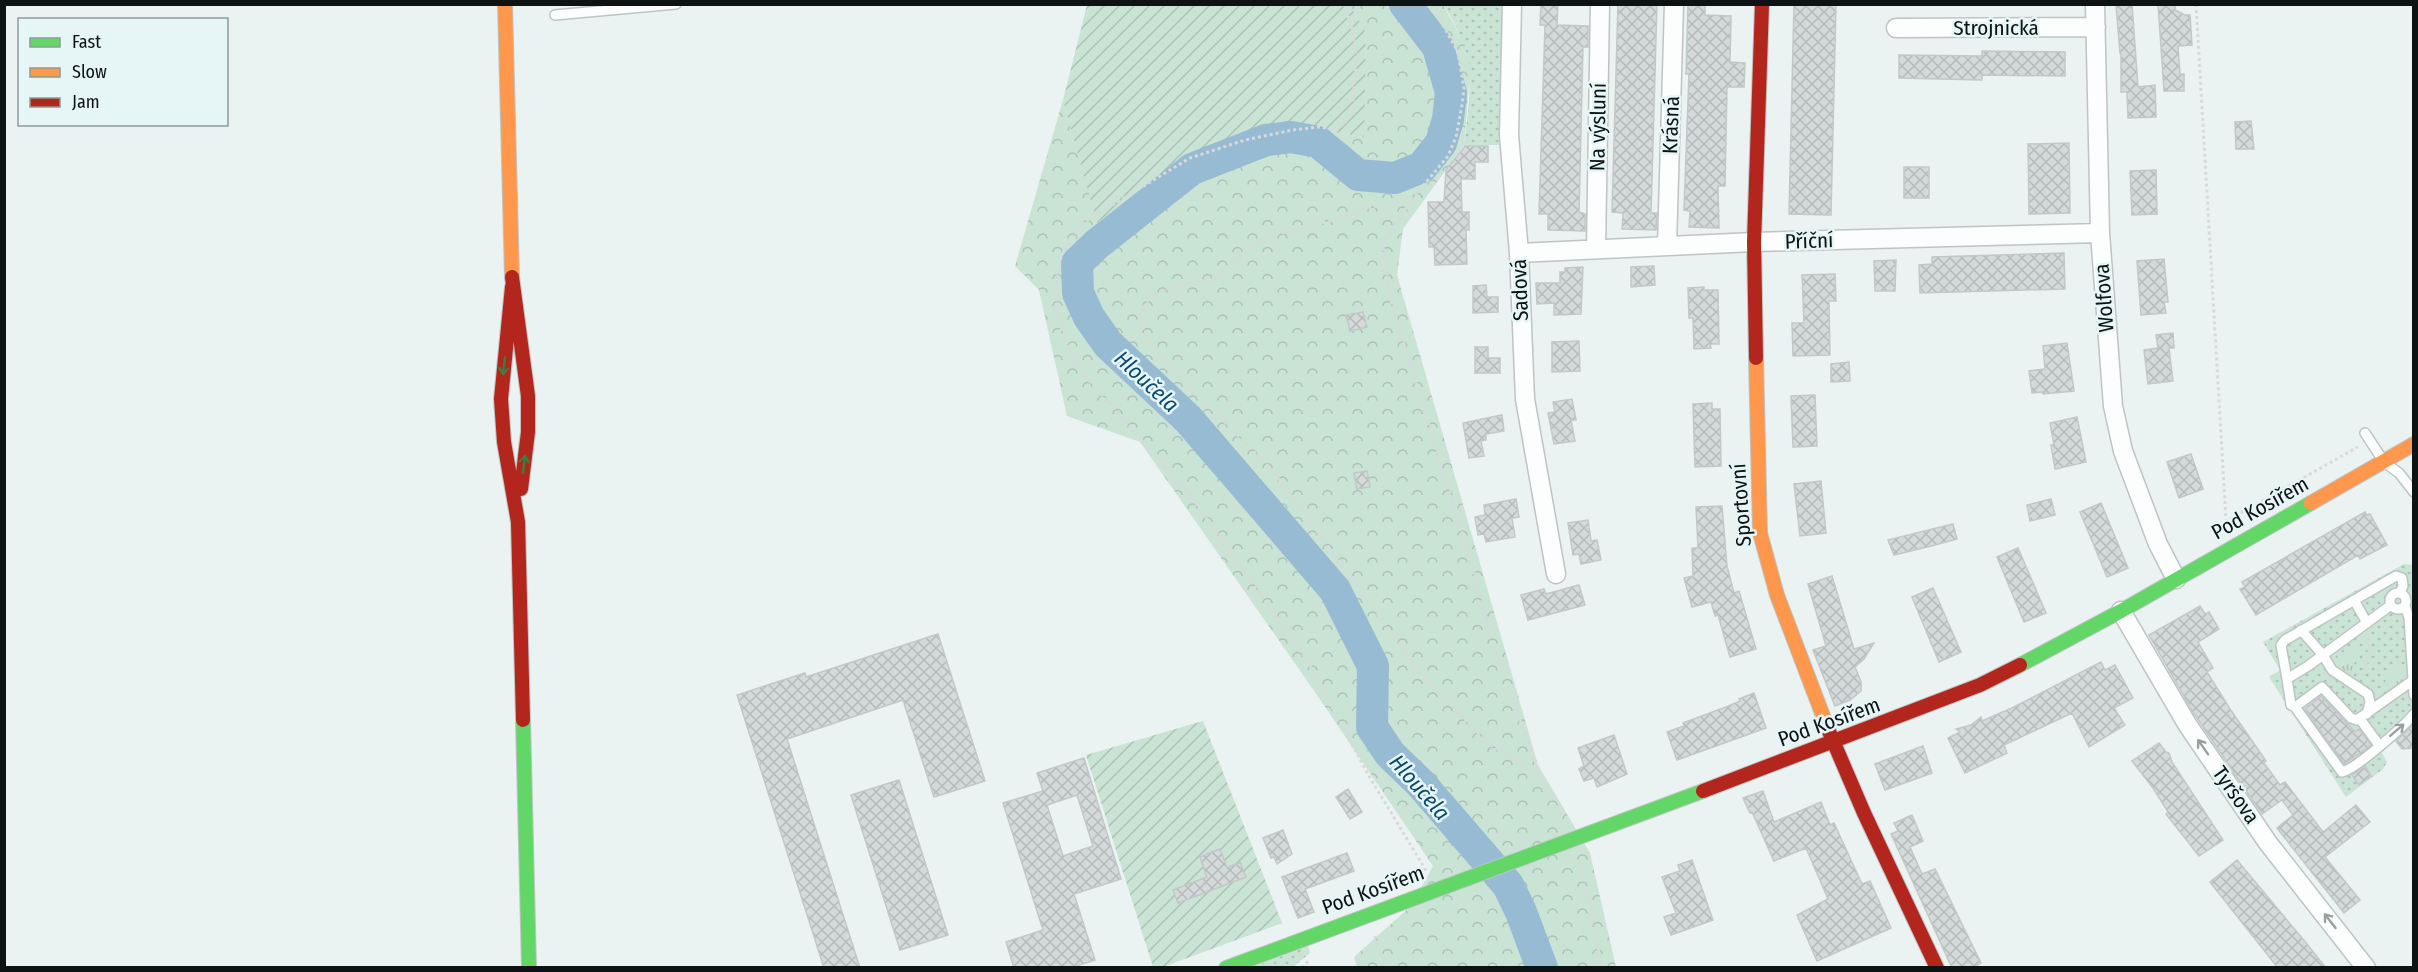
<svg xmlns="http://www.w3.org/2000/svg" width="2418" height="972" font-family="'Fira Sans Condensed',sans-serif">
	<defs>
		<pattern id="grass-dots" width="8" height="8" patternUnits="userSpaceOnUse" patternTransform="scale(1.5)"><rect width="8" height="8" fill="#c9e3d5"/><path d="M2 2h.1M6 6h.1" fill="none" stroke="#abc2b6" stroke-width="1.8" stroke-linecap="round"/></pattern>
		<pattern id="forest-crowns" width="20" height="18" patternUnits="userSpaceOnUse" patternTransform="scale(1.5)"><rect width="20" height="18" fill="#c9e3d5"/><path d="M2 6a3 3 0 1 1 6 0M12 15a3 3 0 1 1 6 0" fill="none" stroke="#abc2b6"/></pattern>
		<pattern id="park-tufts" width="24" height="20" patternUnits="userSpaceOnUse" patternTransform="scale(1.5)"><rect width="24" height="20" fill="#c9e3d5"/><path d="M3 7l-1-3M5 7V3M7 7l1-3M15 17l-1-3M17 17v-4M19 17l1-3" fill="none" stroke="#abc2b6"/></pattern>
		<pattern id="garden-furrows" width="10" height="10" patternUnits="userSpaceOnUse" patternTransform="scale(1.5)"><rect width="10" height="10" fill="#c9e3d5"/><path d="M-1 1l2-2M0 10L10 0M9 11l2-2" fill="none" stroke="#abc2b6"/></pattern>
		<pattern id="building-cross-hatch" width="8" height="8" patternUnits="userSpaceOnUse" patternTransform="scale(1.5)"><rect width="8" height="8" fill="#d4dada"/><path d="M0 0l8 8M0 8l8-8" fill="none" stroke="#b5baba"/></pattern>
	</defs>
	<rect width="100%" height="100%" fill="#eaf2f2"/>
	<path fill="url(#grass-dots)" d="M 1443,5 L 1506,5 L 1503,145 L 1464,145 C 1471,88 1477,54 1443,5 Z
		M 2404,564 L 2413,565 L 2413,725 L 2380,750 L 2387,762 L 2383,769 L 2346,797 L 2269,677 L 2280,670 L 2263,642 Z
		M 1308,946 L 1310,953 L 1293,967 L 1250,968 Z"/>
	<path fill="url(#forest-crowns)" d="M 1350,5 L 1443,5 L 1464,42 L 1470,73 L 1464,145 L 1403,229 L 1397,275 L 1538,765 L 1590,853 L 1616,967 L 1357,967 L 1354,957 L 1411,906 L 1433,866 L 1317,695 L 1140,442 L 1067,416 L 1039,290 L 1015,266 L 1063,100 L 1098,223 L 1197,155 L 1286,124 L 1363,137 L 1366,34 Z"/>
	<path fill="url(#park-tufts)" d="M 2363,635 L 2369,637 L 2367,646 L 2360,643 L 2353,668 L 2354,676 L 2350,677 L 2336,668 L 2332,662 Z
		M 2398,665 L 2407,668 L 2409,679 L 2385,694 L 2388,685 L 2385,682 L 2387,673 L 2392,673 L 2393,668 Z"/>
	<path fill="url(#garden-furrows)" d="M 1087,5 L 1350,5 L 1366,33 L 1364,137 L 1286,124 L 1197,155 L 1097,223 L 1063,100 Z
		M 1203,721 L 1282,923 L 1163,967 L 1153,967 L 1086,755 Z"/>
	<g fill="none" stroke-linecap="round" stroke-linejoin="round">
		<path stroke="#97bbd2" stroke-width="32" d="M 1405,4 L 1438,47 L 1451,93 L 1448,119 L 1441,143 L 1422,167 L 1395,178 L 1358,175 L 1318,142 L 1291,137 L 1266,140 L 1192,169 L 1097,244 L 1077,263 L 1078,293 L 1089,317 L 1108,344 L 1188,419 L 1335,590 L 1373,666 L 1372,727 L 1390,754 L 1421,784 L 1508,885 L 1521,912 L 1542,968"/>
	</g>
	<path fill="url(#building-cross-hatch)" stroke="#c2c8c8" stroke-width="1.5" fill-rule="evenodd" d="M 1541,4 L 1558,4 L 1557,25 L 1588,26 L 1588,47 L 1583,47 L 1579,212 L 1585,214 L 1585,231 L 1548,230 L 1548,214 L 1539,214 L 1545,25 L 1540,25 Z
		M 1618,4 L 1657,4 L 1651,213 L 1657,213 L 1656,230 L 1622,229 L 1623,213 L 1612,212 Z
		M 1688,4 L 1705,4 L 1705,15 L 1731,16 L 1730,62 L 1745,63 L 1744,87 L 1727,87 L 1725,186 L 1718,186 L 1719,228 L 1689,227 L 1690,211 L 1684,210 L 1689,74 L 1686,74 Z
		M 1794,4 L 1836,4 L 1831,215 L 1789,214 Z
		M 2116,4 L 2132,4 L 2138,87 L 2155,85 L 2156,117 L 2128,118 L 2127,92 L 2121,92 L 2121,53 L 2120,53 Z
		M 2158,4 L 2175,4 L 2175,10 L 2185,15 L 2190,15 L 2192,45 L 2178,46 L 2180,74 L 2184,74 L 2184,91 L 2164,91 Z
		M 1982,51 L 2065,52 L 2065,76 L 1982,75 L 1982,80 L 1899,78 L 1899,55 L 1982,56 Z
		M 2251,121 L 2254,149 L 2236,149 L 2235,122 Z
		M 2069,143 L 2070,213 L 2029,214 L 2028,144 Z
		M 1465,146 L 1488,146 L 1488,162 L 1475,162 L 1475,179 L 1461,179 L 1462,212 L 1469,212 L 1469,230 L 1466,230 L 1467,264 L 1435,265 L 1434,247 L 1429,247 L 1428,202 L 1444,202 L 1446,170 Z
		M 1904,167 L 1929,167 L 1929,198 L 1904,198 Z
		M 2156,170 L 2157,214 L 2132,215 L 2130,171 Z
		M 2064,253 L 2065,289 L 1920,293 L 1919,265 L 1932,264 L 1932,257 Z
		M 2164,259 L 2168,302 L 2164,302 L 2166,313 L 2141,315 L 2137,261 Z
		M 1896,260 L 1895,291 L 1875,291 L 1874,261 Z
		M 1654,266 L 1655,285 L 1631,287 L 1631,267 Z
		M 1583,267 L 1581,314 L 1554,315 L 1554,303 L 1537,304 L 1536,283 L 1560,283 L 1560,272 L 1565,272 L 1565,268 Z
		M 1835,274 L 1836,301 L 1829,301 L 1830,355 L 1793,356 L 1792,323 L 1804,323 L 1802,275 Z
		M 1486,285 L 1487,297 L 1498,297 L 1498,312 L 1473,313 L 1473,286 Z
		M 1704,287 L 1704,290 L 1718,290 L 1719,344 L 1710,344 L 1711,348 L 1694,349 L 1693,318 L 1689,318 L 1688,288 Z
		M 1363,312 L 1367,327 L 1350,331 L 1346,315 Z
		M 2173,333 L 2174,348 L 2169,348 L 2173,381 L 2148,384 L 2144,350 L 2158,348 L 2156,335 Z
		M 1579,341 L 1580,371 L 1552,372 L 1552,342 Z
		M 2067,343 L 2074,391 L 2043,394 L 2042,392 L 2032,393 L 2029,371 L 2045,369 L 2043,346 Z
		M 1475,347 L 1488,347 L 1488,358 L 1500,358 L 1500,373 L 1475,373 Z
		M 1849,362 L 1850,381 L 1831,382 L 1831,364 Z
		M 1815,395 L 1817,446 L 1793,447 L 1791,396 Z
		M 1572,399 L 1576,420 L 1571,420 L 1575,441 L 1554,444 L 1548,413 L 1555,412 L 1553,402 Z
		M 1712,403 L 1712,409 L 1720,409 L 1721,466 L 1695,467 L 1693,404 Z
		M 1502,415 L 1504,431 L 1486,434 L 1486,440 L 1481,441 L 1484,456 L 1469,458 L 1463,423 Z
		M 2077,417 L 2086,462 L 2055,469 L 2051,445 L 2054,445 L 2050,423 Z
		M 2191,454 L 2203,489 L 2179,498 L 2167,462 Z
		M 1367,471 L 1370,487 L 1357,489 L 1354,473 Z
		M 1821,481 L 1826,533 L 1800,536 L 1794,484 Z
		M 1516,499 L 1519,517 L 1512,518 L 1515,537 L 1486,542 L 1484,534 L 1478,535 L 1475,517 L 1485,515 L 1484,505 Z
		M 2051,499 L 2055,515 L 2030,521 L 2027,505 Z
		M 2101,503 L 2128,568 L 2107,577 L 2080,512 Z
		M 1722,506 L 1727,566 L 1734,593 L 1739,591 L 1756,649 L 1730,657 L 1718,615 L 1715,616 L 1711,602 L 1692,607 L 1684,578 L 1693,576 L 1692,548 L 1698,548 L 1696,507 Z
		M 2365,512 L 2367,515 L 2370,514 L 2387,545 L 2360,559 L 2358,555 L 2256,615 L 2240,589 L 2245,587 L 2242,582 Z
		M 1588,520 L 1591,541 L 1597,540 L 1601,560 L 1581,564 L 1579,554 L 1573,555 L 1568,523 Z
		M 1953,524 L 1957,539 L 1935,545 L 1894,555 L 1888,540 Z
		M 2018,548 L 2046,613 L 2024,622 L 1997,557 Z
		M 1832,576 L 1854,649 L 1874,643 L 1864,659 L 1855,667 L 1861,682 L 1861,691 L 1850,700 L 1835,706 L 1813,650 L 1826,646 L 1808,584 Z
		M 1579,585 L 1585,605 L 1528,620 L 1521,595 L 1544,589 L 1546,594 Z
		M 1933,588 L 1961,652 L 1939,662 L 1912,597 Z
		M 2200,606 L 2205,614 L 2209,612 L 2219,629 L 2198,642 L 2213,668 L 2207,672 L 2230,709 L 2266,761 L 2264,763 L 2280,785 L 2285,782 L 2323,832 L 2356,805 L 2370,822 L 2325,857 L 2360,900 L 2344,913 L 2277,828 L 2293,815 L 2282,800 L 2262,814 L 2193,712 L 2149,635 Z
		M 938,634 L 985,781 L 934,797 L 903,700 L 787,739 L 860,968 L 824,968 L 737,695 L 805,673 L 806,677 Z
		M 2101,662 L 2105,670 L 2115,665 L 2133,698 L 2114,708 L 2125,725 L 2089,747 L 2072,713 L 2004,745 L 2007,753 L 1965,773 L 1948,738 L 1960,732 L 1956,729 L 1971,725 L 1981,717 L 1982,721 L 2014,707 Z
		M 1754,693 L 1766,728 L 1677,760 L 1667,732 L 1684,726 L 1683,723 L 1726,707 L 1740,701 L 1739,699 Z
		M 2321,696 L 2355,732 L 2359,729 L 2371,745 L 2344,764 L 2305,709 Z
		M 2414,724 L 2414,748 L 2402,749 L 2396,741 Z
		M 1614,735 L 1627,774 L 1597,787 L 1594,778 L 1584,781 L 1579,769 L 1584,766 L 1578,748 Z
		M 2159,743 L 2166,752 L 2169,753 L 2172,762 L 2223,840 L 2199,856 L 2166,814 L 2168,812 L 2153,788 L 2132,761 Z
		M 1923,746 L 1932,773 L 1885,790 L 1875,764 Z
		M 1084,758 L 1121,879 L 1074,894 L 1095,960 L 1070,968 L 1014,968 L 1006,942 L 1043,930 L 1003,803 L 1043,791 L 1037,773 ZM 1077,795 L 1093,846 L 1063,856 L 1047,805 Z
		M 2365,766 L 2371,776 L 2359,785 L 2352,775 Z
		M 899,780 L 948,935 L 900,950 L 851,795 Z
		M 1348,789 L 1362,812 L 1350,819 L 1336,797 Z
		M 1763,791 L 1774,822 L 1821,802 L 1830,825 L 1834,823 L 1862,884 L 1870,881 L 1891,928 L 1817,961 L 1797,915 L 1828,899 L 1806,848 L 1774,861 L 1752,812 L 1750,813 L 1743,798 Z
		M 1912,815 L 1923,841 L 1910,847 L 1922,874 L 1935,869 L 1981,963 L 1973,968 L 1952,968 L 1891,834 L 1898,831 L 1894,823 Z
		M 1283,830 L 1292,854 L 1277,864 L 1274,857 L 1271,858 L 1263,838 Z
		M 1220,849 L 1227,868 L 1240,862 L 1246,877 L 1178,903 L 1173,890 L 1207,877 L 1200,857 Z
		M 1347,853 L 1354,871 L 1305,889 L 1314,912 L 1298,918 L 1282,877 Z
		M 1692,860 L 1713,920 L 1671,935 L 1664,917 L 1676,913 L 1662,877 L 1680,871 L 1678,865 Z
		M 2237,860 L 2307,944 L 2326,968 L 2278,968 L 2210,882 Z"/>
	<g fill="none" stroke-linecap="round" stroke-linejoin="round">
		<g stroke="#bec4c4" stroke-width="12">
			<path id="lane" d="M 555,15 L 676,4
				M 2365,433 L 2384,462 L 2399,473 L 2414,492
				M2390 601a8 8 0 1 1 16 0a8 8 0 1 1-16 0Z
				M 2354,600 L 2367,623
				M 2391,605 L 2308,666 L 2287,679 L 2281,645 L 2285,640 L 2396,576 L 2402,578 L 2403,586 L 2400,593
				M 2405,606 L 2409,618 L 2414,695
				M 2301,630 L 2323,655 L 2332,670 L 2368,694 L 2370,702 L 2367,714
				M 2287,679 L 2291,705 L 2295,707 L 2322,687 L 2351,718 L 2357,720 L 2412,681
				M 2295,707 L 2342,772 C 2356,769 2404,726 2414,714
				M 2360,719 L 2379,745"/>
		</g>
		<g stroke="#bec4c4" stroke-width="21">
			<path id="street" d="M 1512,4 L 1509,135 L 1519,253 L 1525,399 L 1556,574
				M 2095,4 L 2100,233 L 2113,406 L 2123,451 L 2158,544 L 2176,579
				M 1896,28 L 2096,27
				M 1667,246 L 1674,4
				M 1596,249 L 1600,4
				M 1519,253 L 1754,242 L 2100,233
				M 2121,611 L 2187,724 L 2268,843 L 2366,968"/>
		</g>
		<g stroke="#bec4c4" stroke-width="16">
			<path id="fast" d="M 2020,665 L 2121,611 L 2311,503
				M 523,720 L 529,968
				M 1226,968 L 1703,791"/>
		</g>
		<g stroke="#bec4c4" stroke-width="16">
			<path id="slow" d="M 505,4 L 512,277
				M 1756,358 L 1760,533 L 1777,595 L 1828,729
				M 2311,503 L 2414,444"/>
		</g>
		<g stroke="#bec4c4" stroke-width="16">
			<path id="jam" d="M 512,277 L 528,396 L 528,432 L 521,489
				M 512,287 L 501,399 L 504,442 L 518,522 L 523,720
				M 1756,358 L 1754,242 L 1762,4
				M 1828,729 L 1864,813 L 1937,968
				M 1703,791 L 1980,685 L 2020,665"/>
		</g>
		<path stroke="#d7dada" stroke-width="3" stroke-dasharray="3 3" stroke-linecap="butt" d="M 1344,4 L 1353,31 L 1356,59 L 1352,114 L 1344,124 L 1335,129 L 1318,127 L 1293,130 L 1245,140 L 1190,158 L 1084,222 L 1071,237 L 1061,257 L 1057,279 L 1057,305 L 1062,333 L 1071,354 L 1084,375 L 1187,491 L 1308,662 L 1369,776 L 1427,872
			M 1431,4 L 1458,52 L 1464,89 L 1462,105 L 1456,137 L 1448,156 L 1412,199 L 1383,243 L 1390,299 L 1472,565 L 1491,639 L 1540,775 L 1563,821
			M 2196,4 L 2226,521
			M 1412,199 L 1367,208 L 1338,219 L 1278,234 L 1247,250 L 1209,282 L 1174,286 L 1157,292 L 1146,302 L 1140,318 L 1145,337 L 1159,355 L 1272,470 L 1419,671 L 1487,743 L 1538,774
			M 2225,528 L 2226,521 L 2358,447
			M 2363,676 L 2369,652 L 2368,636
			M 1578,861 L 1595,925 L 1601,968
			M 1375,936 L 1386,968
			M 1302,968 L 1309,960"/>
		<use href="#lane" stroke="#fcfdfd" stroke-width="9"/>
		<use href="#street" stroke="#fcfdfd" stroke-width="18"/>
		<use href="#fast" stroke="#63d668" stroke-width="14"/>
		<use href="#slow" stroke="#ff974d" stroke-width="14"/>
		<use href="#jam" stroke="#b3261e" stroke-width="14"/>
	</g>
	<defs><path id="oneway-shaft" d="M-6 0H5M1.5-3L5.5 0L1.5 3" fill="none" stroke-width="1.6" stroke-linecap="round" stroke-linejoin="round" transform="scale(1.5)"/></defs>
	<g stroke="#3c7e41">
		<use href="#oneway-shaft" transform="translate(504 366) rotate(97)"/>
		<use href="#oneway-shaft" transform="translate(524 464) rotate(-83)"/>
	</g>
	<g stroke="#9c9f9f">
		<use href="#oneway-shaft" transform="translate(2397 730) rotate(-41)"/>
		<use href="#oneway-shaft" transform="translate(2203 747) rotate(-125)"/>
		<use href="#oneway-shaft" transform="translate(2330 921) rotate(-128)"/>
	</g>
	<g text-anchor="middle" stroke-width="5" stroke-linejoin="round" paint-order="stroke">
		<g font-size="21" fill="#0d1212" stroke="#e6f5f5">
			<text x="1996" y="35">Strojnická</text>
			<text transform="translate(1671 125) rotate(-88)" y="7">Krásná</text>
			<text transform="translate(1598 127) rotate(-89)" y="7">Na výsluní</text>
			<text transform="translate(1809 241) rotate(-2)" y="7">Příční</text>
			<text transform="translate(1520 290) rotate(-92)" y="7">Sadová</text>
			<text transform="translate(2104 298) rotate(-94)" y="7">Wolfova</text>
			<text transform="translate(1741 505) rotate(-94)" y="7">Sportovní</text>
			<text transform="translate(2260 508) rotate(-29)" y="7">Pod Kosířem</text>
			<text transform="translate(1829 722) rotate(-20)" y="7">Pod Kosířem</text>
			<text transform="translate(2236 795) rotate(55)" y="7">Tyršova</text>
			<text transform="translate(1373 890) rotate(-20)" y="7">Pod Kosířem</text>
		</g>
		<g font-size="22" font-style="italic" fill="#0b4a6a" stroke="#e6f5f5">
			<text transform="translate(1147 381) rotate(43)" y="8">Hloučela</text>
			<text transform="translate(1420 787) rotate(49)" y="8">Hloučela</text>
		</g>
	</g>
	<rect width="2418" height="972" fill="none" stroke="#0d1212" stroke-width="12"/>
	<rect x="18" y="18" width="210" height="108" fill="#e6f5f5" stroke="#8f9a9a" stroke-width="1.5"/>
	<rect x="30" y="38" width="30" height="9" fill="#63d668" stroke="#8f9a9a" stroke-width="1.5"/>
	<text x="72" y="48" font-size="18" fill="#0d1212">Fast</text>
	<rect x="30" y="68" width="30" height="9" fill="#ff974d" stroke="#8f9a9a" stroke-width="1.5"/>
	<text x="72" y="78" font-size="18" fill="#0d1212">Slow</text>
	<rect x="30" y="98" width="30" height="9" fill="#b3261e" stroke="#8f9a9a" stroke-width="1.5"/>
	<text x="72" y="108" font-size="18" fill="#0d1212">Jam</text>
</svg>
